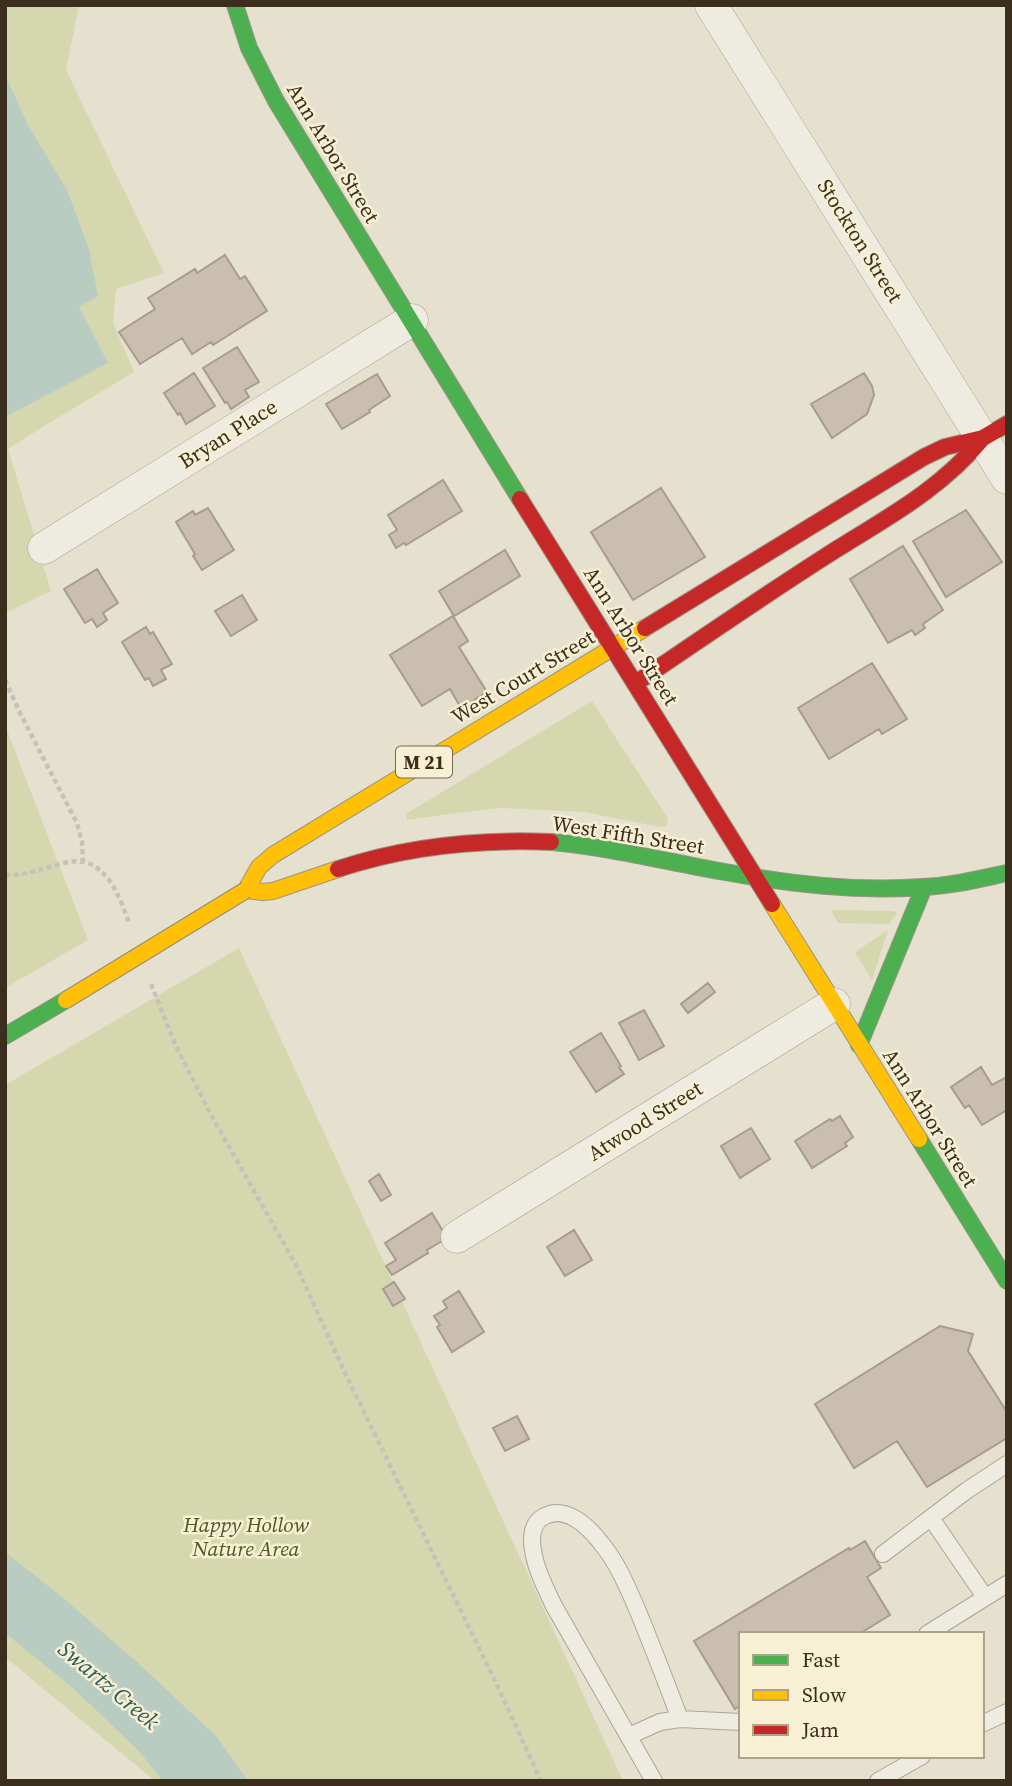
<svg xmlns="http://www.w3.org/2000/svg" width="1012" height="1786" font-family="'Source Serif 4',serif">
	<rect width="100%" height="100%" fill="#e6e0ce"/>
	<path fill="#d5d8af" d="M 5,5 L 79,5 L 66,70 L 164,273 L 116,289 L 113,323 L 134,372 L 49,423 L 8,449 L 51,591 L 5,613 Z
		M 592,701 L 667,817 L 668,823 L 666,826 L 660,827 L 584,812 L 501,808 L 456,813 L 407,820 L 406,814 Z
		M 5,725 L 88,940 L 5,988 Z
		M 831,910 L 893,911 L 897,913 L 889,924 L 838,923 Z
		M 888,930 L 872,980 L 855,952 Z
		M 239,948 L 623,1781 L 155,1781 L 5,1657 L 5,1085 Z"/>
	<path fill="#b9ccc2" d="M 5,75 L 28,125 L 67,190 L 89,249 L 98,296 L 79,307 L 108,363 L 5,417 Z
		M 5,1552 L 62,1597 L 136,1661 L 217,1737 L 248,1781 L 163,1781 L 138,1750 L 74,1689 L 5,1633 Z"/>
	<path fill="#cabeae" stroke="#a79c8d" stroke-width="2" d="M 225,255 L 240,279 L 245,276 L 267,311 L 213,345 L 211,342 L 192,354 L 182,338 L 140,364 L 119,332 L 155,309 L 148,298 L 195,269 L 197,273 Z
		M 237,347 L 259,382 L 245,390 L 249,397 L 231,409 L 227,402 L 225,403 L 203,368 Z
		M 194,373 L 215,406 L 186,424 L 180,413 L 178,415 L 164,393 Z
		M 864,373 L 872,386 L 874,395 L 867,414 L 832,438 L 811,404 Z
		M 377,374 L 390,396 L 369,410 L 370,412 L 342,429 L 326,404 Z
		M 443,480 L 462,511 L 406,545 L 404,543 L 396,548 L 389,535 L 397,530 L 388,515 Z
		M 661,488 L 705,557 L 633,600 L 591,532 Z
		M 208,508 L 234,550 L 202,570 L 193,556 L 195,554 L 176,522 L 193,511 L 195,515 Z
		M 966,510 L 1002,562 L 946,597 L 913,541 Z
		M 903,546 L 943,610 L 923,624 L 925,628 L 915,635 L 912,630 L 888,643 L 850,579 Z
		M 505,550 L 520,576 L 454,616 L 439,591 Z
		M 97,569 L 118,603 L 103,613 L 107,620 L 97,627 L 92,619 L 85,623 L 64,589 Z
		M 242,595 L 257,620 L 231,636 L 215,611 Z
		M 453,616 L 468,641 L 459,647 L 487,692 L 461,708 L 450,689 L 422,706 L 390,655 Z
		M 146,627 L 150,634 L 153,632 L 172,664 L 161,670 L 166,679 L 153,686 L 149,678 L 145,680 L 122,642 Z
		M 872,663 L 907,719 L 882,734 L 879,729 L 829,759 L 798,708 Z
		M 708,983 L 715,992 L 688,1013 L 681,1004 Z
		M 644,1010 L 664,1046 L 639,1060 L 619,1023 Z
		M 601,1033 L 621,1066 L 619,1067 L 624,1074 L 596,1092 L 570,1052 Z
		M 981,1067 L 992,1085 L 1007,1077 L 1007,1110 L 982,1125 L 969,1105 L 965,1108 L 951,1087 Z
		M 840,1116 L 853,1137 L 845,1143 L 847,1146 L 812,1168 L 795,1141 L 830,1119 L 832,1121 Z
		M 751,1128 L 770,1159 L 740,1178 L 721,1146 Z
		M 379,1174 L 391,1195 L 381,1201 L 369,1181 Z
		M 432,1213 L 447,1238 L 427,1250 L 428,1253 L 392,1275 L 386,1266 L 396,1260 L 385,1243 Z
		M 574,1230 L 592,1260 L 565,1276 L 547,1247 Z
		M 394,1282 L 405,1299 L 393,1306 L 383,1289 Z
		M 459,1291 L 484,1332 L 452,1352 L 437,1327 L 440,1325 L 434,1316 L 447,1308 L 443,1301 Z
		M 940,1326 L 973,1334 L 968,1351 L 1007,1412 L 1007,1438 L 927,1487 L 897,1441 L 854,1468 L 815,1404 Z
		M 517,1416 L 529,1439 L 505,1451 L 493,1428 Z
		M 865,1541 L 881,1568 L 867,1577 L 890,1615 L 859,1634 L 741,1634 L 741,1705 L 735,1709 L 694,1641 L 849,1548 L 850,1550 Z"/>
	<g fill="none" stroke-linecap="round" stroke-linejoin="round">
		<g stroke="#aca597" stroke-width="18">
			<path id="lane" d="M 931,1518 L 985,1597
				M 883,1554 L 966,1491 L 1007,1464
				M 927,1634 L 1007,1584
				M 982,1724 L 1007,1712
				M 629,1736 L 660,1722 L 680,1719 L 741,1722
				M 654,1781 L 554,1606 C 544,1585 533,1564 532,1541 C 532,1531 534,1522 543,1517 C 565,1504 588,1526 601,1543 C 617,1562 627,1586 637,1609 C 652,1645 666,1682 680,1719
				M 878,1781 L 922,1756"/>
		</g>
		<g stroke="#aca597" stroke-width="33">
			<path id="street" d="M 711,5 L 1007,478
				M 44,548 L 412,320
				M 457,1237 L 834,1004"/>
		</g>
		<g stroke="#9b9486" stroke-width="18">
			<path id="fast" d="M 235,5 L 249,48 L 276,101 L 520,499
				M 551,842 C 610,847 667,862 725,872 C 791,884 856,892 923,887 C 951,886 979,879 1007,873
				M 5,1036 L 66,1000
				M 859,1045 L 924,887
				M 919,1139 L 1007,1281"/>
		</g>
		<g stroke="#9b9486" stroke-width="18">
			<path id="slow" d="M 338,869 L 273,891 L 263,892 L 246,890 L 259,867 L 273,855 L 645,628
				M 772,904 L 919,1139"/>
		</g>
		<g stroke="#9b9486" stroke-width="18">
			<path id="jam" d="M 520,499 L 772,904
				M 645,628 L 924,457 L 945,447 L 983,438 L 1007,424
				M 636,683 C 699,640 762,597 826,556 C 884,519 938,492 983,438
				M 338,869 C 407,846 478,839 551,842"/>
		</g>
		<path stroke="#c7c2b7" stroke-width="4.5" stroke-dasharray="5 3.5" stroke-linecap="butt" d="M 5,680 L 21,715 L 77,823 L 82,842 L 83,862
			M 5,875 C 26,876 44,868 64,863 C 104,852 119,895 129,923
			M 151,984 L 176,1046 L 211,1115 L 296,1265 L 345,1373 L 497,1685 L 541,1781"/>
		<use href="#lane" stroke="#eeebe0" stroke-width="16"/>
		<use href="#street" stroke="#eeebe0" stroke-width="32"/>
		<use href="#fast" stroke="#4caf50" stroke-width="16"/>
		<use href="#slow" stroke="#ffc107" stroke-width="16"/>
		<use href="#jam" stroke="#c62828" stroke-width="16"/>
		<g stroke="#918a7e" stroke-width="18" stroke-linecap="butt">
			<path id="slow-bridge" d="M 66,1000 L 246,890"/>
		</g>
		<use href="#slow-bridge" stroke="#ffc107" stroke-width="16"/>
	</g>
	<g text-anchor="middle" stroke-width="5" stroke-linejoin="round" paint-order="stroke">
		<rect fill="#f8f0d4" stroke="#746854" stroke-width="2" x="396" y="746.5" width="56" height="31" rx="5"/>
		<g font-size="19" font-weight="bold" fill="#3c2e1d">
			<text x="424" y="769">M 21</text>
		</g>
		<g font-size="21" fill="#3c2e1d" stroke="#f8f0d4">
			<text transform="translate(333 153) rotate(59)" y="7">Ann Arbor Street</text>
			<text transform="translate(860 241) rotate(58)" y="7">Stockton Street</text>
			<text transform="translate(228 434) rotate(-32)" y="7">Bryan Place</text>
			<text transform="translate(631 636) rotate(58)" y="7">Ann Arbor Street</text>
			<text transform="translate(523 677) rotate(-31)" y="7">West Court Street</text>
			<text transform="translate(628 835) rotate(9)" y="7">West Fifth Street</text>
			<text transform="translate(930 1118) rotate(58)" y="7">Ann Arbor Street</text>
			<text transform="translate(645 1121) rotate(-32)" y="7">Atwood Street</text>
		</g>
		<g font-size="21" font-style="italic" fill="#495a22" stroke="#f8f0d4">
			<text x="246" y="1532">Happy Hollow<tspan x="246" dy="24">Nature Area</tspan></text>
		</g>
		<g font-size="23" font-style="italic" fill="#2c5d5d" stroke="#f8f0d4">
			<text transform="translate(109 1685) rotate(40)" y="8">Swartz Creek</text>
		</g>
	</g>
	<rect width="1012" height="1786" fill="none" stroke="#3c2e1d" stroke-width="14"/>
	<rect x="739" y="1632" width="245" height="126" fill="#f8f0d4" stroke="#ada28b" stroke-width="2"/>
	<rect x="753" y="1655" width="35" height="10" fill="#4caf50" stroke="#ada28b" stroke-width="2"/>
	<text x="802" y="1667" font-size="21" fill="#3c2e1d">Fast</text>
	<rect x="753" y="1690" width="35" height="10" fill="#ffc107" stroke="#ada28b" stroke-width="2"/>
	<text x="802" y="1702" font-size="21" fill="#3c2e1d">Slow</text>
	<rect x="753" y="1725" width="35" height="10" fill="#c62828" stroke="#ada28b" stroke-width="2"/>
	<text x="802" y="1737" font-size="21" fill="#3c2e1d">Jam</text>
</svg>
